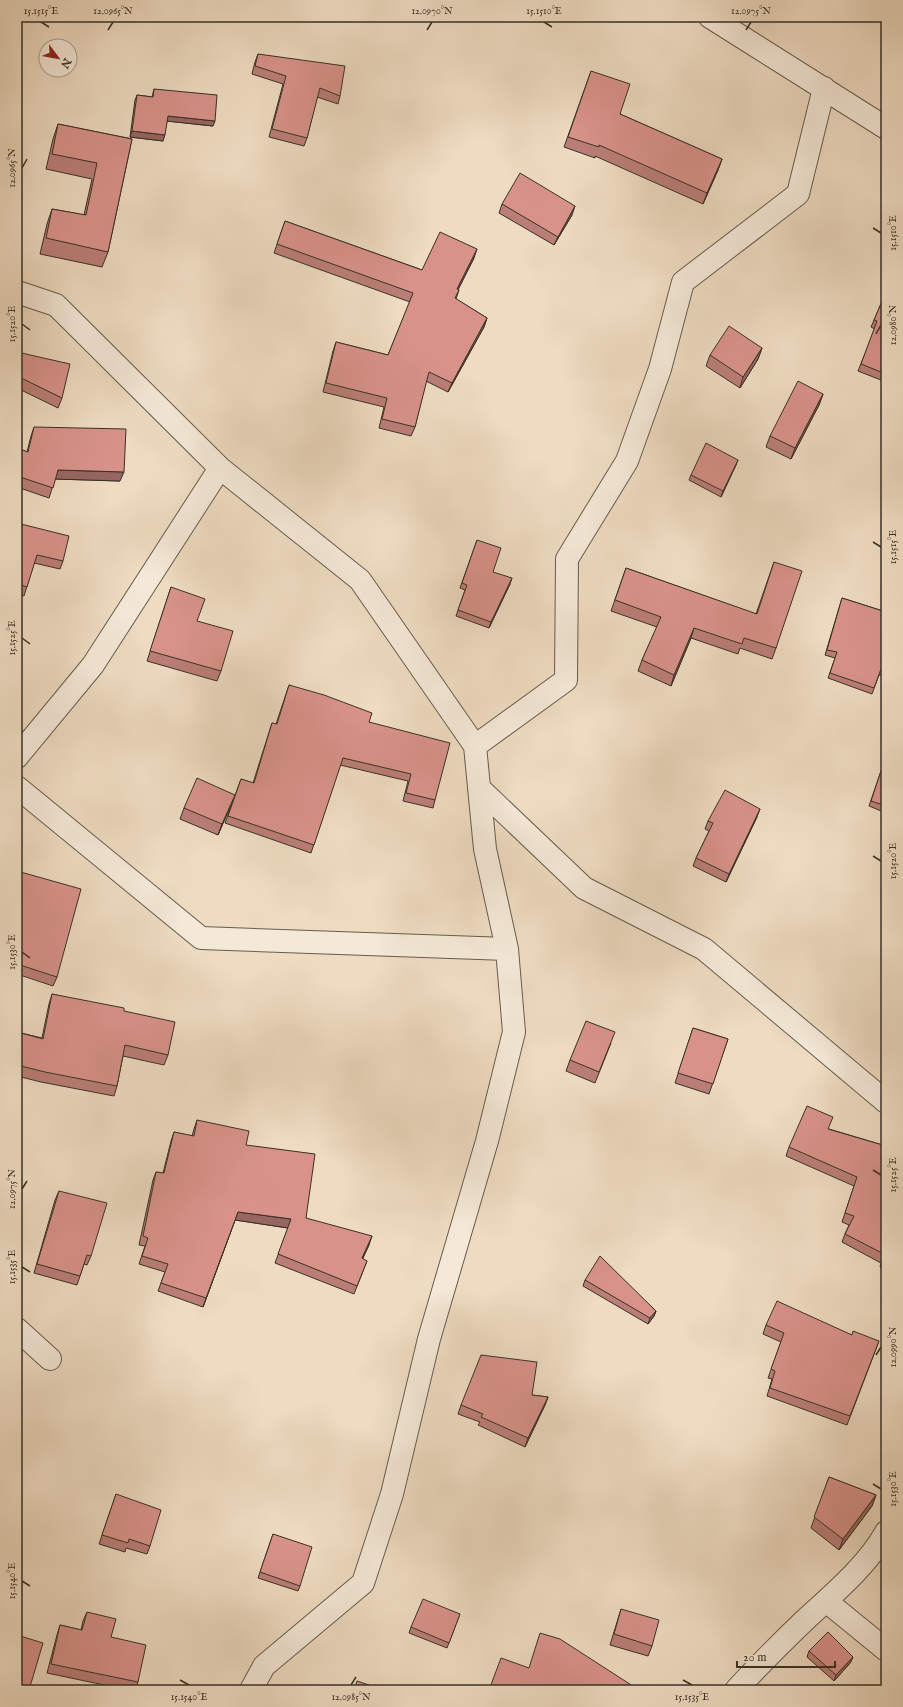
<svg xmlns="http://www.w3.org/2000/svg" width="903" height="1707" font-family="'IM FELL English',serif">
	<rect width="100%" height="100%" fill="#eedbc1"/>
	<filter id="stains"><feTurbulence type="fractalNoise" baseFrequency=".005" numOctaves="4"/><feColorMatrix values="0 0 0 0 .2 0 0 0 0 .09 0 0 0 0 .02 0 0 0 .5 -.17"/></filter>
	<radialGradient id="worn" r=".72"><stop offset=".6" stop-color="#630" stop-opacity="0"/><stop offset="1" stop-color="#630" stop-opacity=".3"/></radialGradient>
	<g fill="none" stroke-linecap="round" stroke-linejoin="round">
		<g stroke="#665c4e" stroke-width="24">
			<path id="minor" d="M 710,17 L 886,128
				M 17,292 L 56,305 L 220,468 L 360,580 L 475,746 L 485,849 L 507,949 L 514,1032 L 487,1141 L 429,1339 L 392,1494 L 363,1583 L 264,1666 L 251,1690
				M 475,746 L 566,680 L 567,559 L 627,461 L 660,369 L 683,282 L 798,194 L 824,88
				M 17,757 L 93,665 L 220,468
				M 17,787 L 201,938 L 507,949
				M 479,788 L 584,888 L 704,949 L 886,1102
				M 17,1329 L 50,1359
				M 826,1601 L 886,1650
				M 736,1690 C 758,1666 781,1643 805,1620 C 832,1595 868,1565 886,1532"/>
		</g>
		<use href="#minor" stroke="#f4e8d7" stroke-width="22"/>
	</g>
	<path fill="#ba7e77" stroke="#393127" d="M 258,54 L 340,96 L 338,104 L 317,97 L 307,138 L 304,146 L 269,137 L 283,84 L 252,74 L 255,62 Z
		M 591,71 L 620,114 L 722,159 L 718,170 L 703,204 L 595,156 L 595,158 L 564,147 Z
		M 154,89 L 213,126 L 167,121 L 163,141 L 130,137 L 135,100 L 137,95 L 152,97 Z
		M 58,124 L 132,139 L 108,252 L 102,267 L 40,254 L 47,224 L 52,209 L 84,215 L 92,179 L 46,169 L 53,139 Z
		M 502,204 L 572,215 L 554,245 L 499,213 Z
		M 285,221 L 422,270 L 474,258 L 458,289 L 459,290 L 456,299 L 487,318 L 484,327 L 448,392 L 426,381 L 415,427 L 411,436 L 379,428 L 384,407 L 323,392 L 333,351 L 336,342 L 388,355 L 410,302 L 274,253 Z
		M 886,292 L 886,382 L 858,371 L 875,329 L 871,327 Z
		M 762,348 L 758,359 L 740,388 L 706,366 L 710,355 Z
		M 17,352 L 62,398 L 58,408 L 17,388 Z
		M 823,394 L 819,405 L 791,459 L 766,447 L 770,436 Z
		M 886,415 L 886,421 L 884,420 Z
		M 34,427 L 120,481 L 55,479 L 49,498 L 17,487 L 17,448 L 27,452 L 31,436 Z
		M 736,465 L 721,497 L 689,480 L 691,475 Z
		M 17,523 L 63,561 L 60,569 L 34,563 L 24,596 L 17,594 Z
		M 477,540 L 493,572 L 510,584 L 489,628 L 456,616 L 465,590 L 460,588 Z
		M 774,562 L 776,648 L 772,659 L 740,648 L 738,654 L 691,638 L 671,686 L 638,671 L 642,660 L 657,627 L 611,611 L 626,568 L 756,614 Z
		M 171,587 L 197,621 L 221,671 L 217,681 L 147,661 Z
		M 842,598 L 886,612 L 886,677 L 879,675 L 872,694 L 828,678 L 835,658 L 825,655 Z
		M 289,685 L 369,722 L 435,800 L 433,808 L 403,801 L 408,781 L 340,765 L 311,853 L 225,823 L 241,779 L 253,783 L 272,723 L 276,724 Z
		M 882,768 L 886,770 L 886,813 L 869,806 Z
		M 235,795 L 218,835 L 180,819 L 184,808 Z
		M 757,817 L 726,882 L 693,866 L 696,858 L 709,831 L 705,829 L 708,821 Z
		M 17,871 L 57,977 L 53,986 L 17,974 Z
		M 52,994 L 124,1011 L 168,1055 L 164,1065 L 123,1056 L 117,1086 L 114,1096 L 41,1082 L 17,1076 L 17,1032 L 42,1038 L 49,1004 Z
		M 693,1028 L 728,1039 L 709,1094 L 675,1083 Z
		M 611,1043 L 595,1083 L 566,1071 L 570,1060 Z
		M 197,1120 L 246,1145 L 306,1218 L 369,1245 L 362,1259 L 367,1261 L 354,1294 L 275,1263 L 288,1228 L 235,1220 L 203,1307 L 158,1291 L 165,1272 L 139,1264 L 145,1246 L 139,1245 L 153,1180 L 156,1172 L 163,1173 L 171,1141 L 174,1132 L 192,1136 L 194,1129 Z
		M 829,1129 L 886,1146 L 886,1269 L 880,1267 L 881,1263 L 842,1242 L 845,1234 L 849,1225 L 842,1222 L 854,1186 L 786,1156 L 789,1147 Z
		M 59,1191 L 91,1256 L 87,1265 L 84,1264 L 77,1285 L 34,1273 L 55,1200 Z
		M 585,1280 L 656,1311 L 654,1316 L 648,1324 L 583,1286 Z
		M 766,1325 L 852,1335 L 879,1341 L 847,1425 L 767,1396 L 772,1379 L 768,1378 L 781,1342 L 763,1334 Z
		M 532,1395 L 548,1397 L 545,1405 L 525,1447 L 478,1425 L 480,1422 L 458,1414 L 461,1405 Z
		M 829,1477 L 876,1495 L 872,1506 L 839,1550 L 811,1528 Z
		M 116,1494 L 150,1546 L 147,1554 L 126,1548 L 125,1552 L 99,1544 Z
		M 273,1534 L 300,1586 L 298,1591 L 258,1578 Z
		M 621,1609 L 652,1646 L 648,1656 L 610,1645 Z
		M 87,1612 L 111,1637 L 138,1682 L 135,1690 L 128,1690 L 47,1673 L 57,1635 L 60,1625 L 81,1630 L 83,1621 Z
		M 460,1614 L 447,1648 L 409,1633 L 411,1627 Z
		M 809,1651 L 851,1662 L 834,1681 L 807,1657 Z"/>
	<path fill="#976661" stroke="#393127" d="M 168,116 L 215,121 L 213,126 L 166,121 Z
		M 132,131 L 165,135 L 163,141 L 130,137 Z
		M 722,159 L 718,170 L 703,204 L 707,193 Z
		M 575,206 L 572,215 L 554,245 L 558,237 Z
		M 477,249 L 474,258 L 454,298 L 457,289 Z
		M 487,318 L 484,327 L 448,392 L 452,383 Z
		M 762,348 L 758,359 L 740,388 L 743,377 Z
		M 823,394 L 819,405 L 791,459 L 795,448 Z
		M 738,460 L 736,465 L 721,497 L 723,491 Z
		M 58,470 L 124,472 L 120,481 L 54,479 Z
		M 512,578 L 510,584 L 489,628 L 491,622 Z
		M 694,628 L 691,638 L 671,686 L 674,675 Z
		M 235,795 L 231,805 L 218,835 L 222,824 Z
		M 760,809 L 757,817 L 726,882 L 729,874 Z
		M 238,1212 L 291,1219 L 288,1228 L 235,1220 L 203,1307 Z
		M 372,1236 L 369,1245 L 359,1267 L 362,1258 Z
		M 656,1311 L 654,1316 L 648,1324 L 650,1318 Z
		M 548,1397 L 545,1405 L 525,1447 L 528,1438 Z
		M 876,1495 L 872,1506 L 839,1550 L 843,1539 Z
		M 853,1657 L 851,1662 L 834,1681 L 836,1675 Z"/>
	<path fill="#d8928a" stroke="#393127" d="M 258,54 L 345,66 L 340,96 L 320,88 L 307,138 L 272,129 L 286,76 L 255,66 Z
		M 591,71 L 630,84 L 620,114 L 722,159 L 707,193 L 599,145 L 599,147 L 568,137 Z
		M 154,89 L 217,95 L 215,121 L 168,116 L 165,135 L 132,131 L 137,95 L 153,97 Z
		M 58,124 L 132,139 L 108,252 L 46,238 L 52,209 L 86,215 L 97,163 L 52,154 Z
		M 520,173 L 575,206 L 558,237 L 502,204 Z
		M 285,221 L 422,270 L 440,232 L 477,249 L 457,289 L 459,290 L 455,298 L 487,318 L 452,383 L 429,372 L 415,427 L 382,419 L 387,398 L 326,383 L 336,342 L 388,355 L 413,293 L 277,244 Z
		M 886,292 L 886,374 L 861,364 L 877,321 L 874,320 Z
		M 729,326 L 762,348 L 743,377 L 710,355 Z
		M 17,352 L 70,364 L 62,398 L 17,376 Z
		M 798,381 L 823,394 L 795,448 L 770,436 Z
		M 34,427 L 126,429 L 124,472 L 58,470 L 53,488 L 17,476 L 17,448 L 28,452 Z
		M 706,443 L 738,460 L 723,491 L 691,475 Z
		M 17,523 L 69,536 L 63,561 L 37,555 L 27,587 L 17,584 Z
		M 477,540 L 501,548 L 493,572 L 512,578 L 491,622 L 458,610 L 467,585 L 462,583 Z
		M 774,562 L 802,571 L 776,648 L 744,638 L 742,644 L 694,628 L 674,675 L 642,660 L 661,617 L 615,600 L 626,568 L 757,614 Z
		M 171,587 L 205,599 L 197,621 L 233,631 L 221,671 L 150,651 Z
		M 842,598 L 886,612 L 886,671 L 881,669 L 874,688 L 830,673 L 837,652 L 827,650 Z
		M 289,685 L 324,695 L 372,713 L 369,722 L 450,743 L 435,800 L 406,793 L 411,774 L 343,758 L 314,845 L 228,816 L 241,779 L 254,783 L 272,723 L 277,724 Z
		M 882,768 L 886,770 L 886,806 L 871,801 Z
		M 197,778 L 235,795 L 222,824 L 184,808 Z
		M 725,790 L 760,809 L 729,874 L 696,858 L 713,823 L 708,821 Z
		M 17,840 L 22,841 L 17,862 Z
		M 17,871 L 81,889 L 57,977 L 17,964 Z
		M 52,994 L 124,1008 L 124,1011 L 175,1022 L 168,1055 L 125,1045 L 117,1086 L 45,1072 L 17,1065 L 17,1032 L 43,1039 Z
		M 586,1021 L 615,1032 L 599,1072 L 570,1060 Z
		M 693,1028 L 728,1039 L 713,1084 L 678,1073 Z
		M 807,1106 L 833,1117 L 828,1129 L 886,1146 L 886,1259 L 883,1258 L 884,1254 L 845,1234 L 854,1216 L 845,1213 L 857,1177 L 789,1147 Z
		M 197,1120 L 249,1131 L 246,1145 L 315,1154 L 306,1218 L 372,1236 L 362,1258 L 367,1261 L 357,1286 L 278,1254 L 291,1219 L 238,1212 L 206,1298 L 161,1283 L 168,1264 L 142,1256 L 148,1238 L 143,1236 L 156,1172 L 164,1173 L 174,1132 L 194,1136 Z
		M 59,1191 L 107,1203 L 91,1256 L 87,1255 L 80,1276 L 37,1264 Z
		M 600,1256 L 656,1311 L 650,1318 L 585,1280 Z
		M 777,1301 L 852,1335 L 853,1331 L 879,1341 L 850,1416 L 770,1388 L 775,1371 L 771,1369 L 784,1333 L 766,1325 Z
		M 481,1355 L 537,1362 L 532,1395 L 548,1397 L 528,1438 L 481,1417 L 483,1414 L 461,1405 Z
		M 829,1477 L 876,1495 L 843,1539 L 814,1517 Z
		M 116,1494 L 161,1510 L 150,1546 L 129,1539 L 128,1543 L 102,1535 Z
		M 273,1534 L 312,1547 L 300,1586 L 260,1572 Z
		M 423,1599 L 460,1614 L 449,1643 L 411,1627 Z
		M 621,1609 L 659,1620 L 652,1646 L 614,1634 Z
		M 87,1612 L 116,1619 L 111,1637 L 146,1645 L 138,1682 L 51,1664 L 60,1625 L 82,1630 Z
		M 828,1632 L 853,1657 L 836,1675 L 809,1651 Z
		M 540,1633 L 560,1639 L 639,1690 L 489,1690 L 501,1658 L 529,1668 Z
		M 17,1635 L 43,1643 L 29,1690 L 17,1690 Z
		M 357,1681 L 384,1690 L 354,1690 Z"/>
	<path fill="none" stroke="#393127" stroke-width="1.5" d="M 41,22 L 49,27M 544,22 L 552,27M 108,30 L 113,22M 427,30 L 432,22M 746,30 L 751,22M 22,168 L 27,159M 873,228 L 881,233M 22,324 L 30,330M 876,334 L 881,325M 873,542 L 881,547M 22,638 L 30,644M 873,856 L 881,861M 22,952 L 30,958M 873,1170 L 881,1175M 22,1189 L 27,1181M 22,1267 L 30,1272M 876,1355 L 881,1347M 873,1484 L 881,1489M 22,1581 L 30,1586M 180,1680 L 189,1685M 683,1680 L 692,1685M 351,1685 L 356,1677"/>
	<rect width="903" height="1707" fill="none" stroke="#eedbc1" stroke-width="44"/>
	<g transform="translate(58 58) rotate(122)"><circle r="19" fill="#f4e8d7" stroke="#a99f91"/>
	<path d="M0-3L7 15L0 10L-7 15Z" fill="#8f2418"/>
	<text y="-6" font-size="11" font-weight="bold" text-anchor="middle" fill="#393127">N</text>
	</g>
	<path d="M737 1661v6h98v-6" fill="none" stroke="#393127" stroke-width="2"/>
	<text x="743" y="1661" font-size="12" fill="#393127" stroke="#f4e8d7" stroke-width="3" paint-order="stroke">20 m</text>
	<rect x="22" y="22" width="859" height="1663" fill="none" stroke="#393127" stroke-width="1.5"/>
	<g font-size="10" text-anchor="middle" fill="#393127">
		<text x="41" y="14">15.1515°E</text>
		<text x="113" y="14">12.0965°N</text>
		<text x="432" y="14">12.0970°N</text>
		<text x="544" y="14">15.1510°E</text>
		<text x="751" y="14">12.0975°N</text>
		<text transform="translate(11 168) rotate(-90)" y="4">12.0965°N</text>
		<text transform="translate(892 233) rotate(-90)" y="4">15.1510°E</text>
		<text transform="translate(11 324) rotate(-90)" y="4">15.1520°E</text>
		<text transform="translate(892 325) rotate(-90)" y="4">12.0980°N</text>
		<text transform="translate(892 547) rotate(-90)" y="4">15.1515°E</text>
		<text transform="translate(11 638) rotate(-90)" y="4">15.1525°E</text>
		<text transform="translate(892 861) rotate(-90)" y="4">15.1520°E</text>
		<text transform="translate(11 952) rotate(-90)" y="4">15.1530°E</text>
		<text transform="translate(892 1175) rotate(-90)" y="4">15.1525°E</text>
		<text transform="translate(11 1189) rotate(-90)" y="4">12.0975°N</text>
		<text transform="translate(11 1267) rotate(-90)" y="4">15.1535°E</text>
		<text transform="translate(892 1347) rotate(-90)" y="4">12.0990°N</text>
		<text transform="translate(892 1489) rotate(-90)" y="4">15.1530°E</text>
		<text transform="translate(11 1581) rotate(-90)" y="4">15.1540°E</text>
		<text x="189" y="1700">15.1540°E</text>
		<text x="351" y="1700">12.0985°N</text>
		<text x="692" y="1700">15.1535°E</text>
	</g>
	<rect width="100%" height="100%" filter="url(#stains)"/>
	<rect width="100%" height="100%" fill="url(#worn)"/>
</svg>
